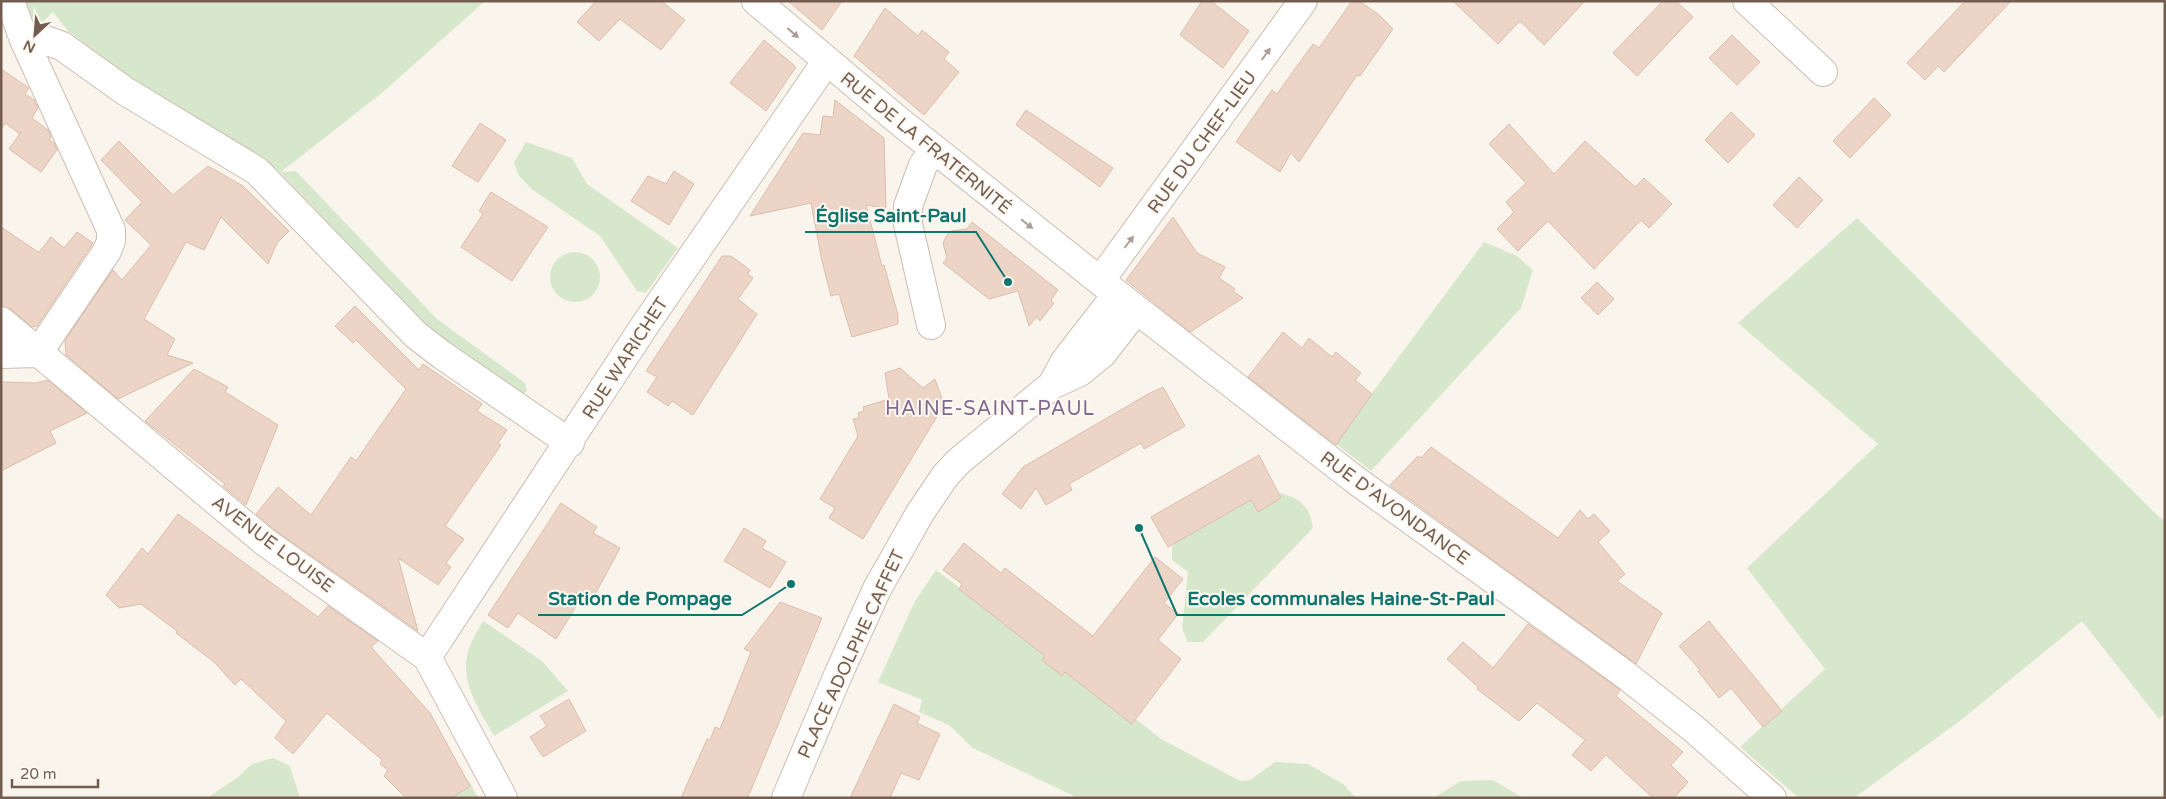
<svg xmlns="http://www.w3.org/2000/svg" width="2166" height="799" font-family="'Varela Round',sans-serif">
	<rect width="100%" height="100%" fill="#faf5ec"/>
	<path fill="#d7e7cb" d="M 10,1 L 485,1 L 383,92 L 281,172 L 296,171 L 437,319 L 525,383 L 527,391 L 519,396 L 438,339 L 280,172 L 143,89 L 68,31 L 53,12 L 24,40 Z
		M 526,142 L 572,158 L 587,184 L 678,248 L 646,293 L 637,291 L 600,236 L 533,190 L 519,176 L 514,163 Z
		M 1857,218 L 2160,518 L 2165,519 L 2165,713 L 2159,719 L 2082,621 L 1961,720 L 1854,798 L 1799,798 L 1740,747 L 1825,669 L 1747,568 L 1878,444 L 1738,323 Z
		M 1484,242 L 1517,256 L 1533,270 L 1521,308 L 1371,471 L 1335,443 Z
		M550 277a25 25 0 1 1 50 0a25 25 0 1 1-50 0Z
		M 1261,490 C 1277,491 1302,496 1309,513 C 1311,517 1312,523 1313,528 L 1203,642 L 1188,642 L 1182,629 L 1188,572 L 1172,560 L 1172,547 L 1178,536 Z
		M 936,570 L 1132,716 L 1161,739 L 1240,781 L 1250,780 L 1275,762 L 1308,764 L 1343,784 L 1356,798 L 1078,798 L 973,748 L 949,725 L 919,712 L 922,700 L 878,682 L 915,601 Z
		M 483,621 L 542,661 L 568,691 L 494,736 C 481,713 461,684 467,656 C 469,644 477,632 483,621 Z
		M 273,758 L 290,766 L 300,798 L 207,798 L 238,777 L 252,764 Z
		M 1493,780 L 1523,798 L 1433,798 L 1461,781 Z
		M 469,781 L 478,798 L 443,798 Z"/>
	<path fill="#ecd5c7" stroke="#ddbda9" d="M 596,1 L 661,1 L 685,20 L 661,50 L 620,19 L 599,41 L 577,22 Z
		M 788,1 L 842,1 L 822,30 Z
		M 1202,1 L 1211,1 L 1249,31 L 1223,68 L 1180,35 Z
		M 1352,1 L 1359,1 L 1378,14 L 1393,29 L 1360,76 L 1357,75 L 1299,162 L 1291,153 L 1280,172 L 1236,142 L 1272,90 L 1277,94 L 1313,44 L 1319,48 Z
		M 1453,1 L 1585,1 L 1544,45 L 1520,21 L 1498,44 Z
		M 1663,1 L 1676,1 L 1693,17 L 1637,76 L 1613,53 Z
		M 1965,1 L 2011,1 L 1944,72 L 1938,66 L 1925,80 L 1907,63 Z
		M 885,8 L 918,36 L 922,30 L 949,52 L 944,59 L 959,72 L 924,115 L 854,56 Z
		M 1732,35 L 1760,62 L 1737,85 L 1709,58 Z
		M 764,40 L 796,67 L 766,111 L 730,83 Z
		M 1,69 L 29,88 L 25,94 L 34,100 L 38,108 L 32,118 L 48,130 L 51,137 L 49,140 L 54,143 L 57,150 L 41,172 L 9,149 L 21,132 L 20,134 L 5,123 L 1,130 Z
		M 1874,98 L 1891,115 L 1850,158 L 1833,141 Z
		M 835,100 L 884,138 L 886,208 L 866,205 L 882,266 L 884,265 L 898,315 L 898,324 L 852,337 L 839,294 L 831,296 L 822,261 L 811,203 L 750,216 L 803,133 L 820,135 L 823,116 L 833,117 Z
		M 1026,110 L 1113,168 L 1100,187 L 1016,125 Z
		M 1731,112 L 1755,135 L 1728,163 L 1705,140 Z
		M 480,123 L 506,140 L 478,182 L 452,166 Z
		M 1509,124 L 1554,174 L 1585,141 L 1635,187 L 1644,178 L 1672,204 L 1649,228 L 1641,220 L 1594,269 L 1548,221 L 1518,251 L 1497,229 L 1514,212 L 1506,202 L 1526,183 L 1489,144 Z
		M 119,141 L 173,195 L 208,166 L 243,186 L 289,231 L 277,243 L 268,264 L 221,217 L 204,250 L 186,242 L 144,319 L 175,339 L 167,355 L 193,363 L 118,399 L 66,355 L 65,340 L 113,270 L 122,280 L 151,245 L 125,220 L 142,202 L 101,160 Z
		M 674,171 L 694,184 L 669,225 L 631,201 L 648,176 L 666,184 Z
		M 1799,177 L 1823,200 L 1797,228 L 1773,205 Z
		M 491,192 L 548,227 L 512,281 L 461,247 L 483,214 L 479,211 Z
		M 1173,217 L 1197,253 L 1225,267 L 1219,278 L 1235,289 L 1233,291 L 1243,298 L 1190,332 L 1126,280 Z
		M 972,222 L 1058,290 L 1051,300 L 1054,303 L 1040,321 L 1036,317 L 1029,326 L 1018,291 L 989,299 L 943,263 L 947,258 L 943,243 L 947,235 L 951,231 L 967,229 Z
		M 1,227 L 38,252 L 40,251 L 51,237 L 64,248 L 77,232 L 93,243 L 37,326 L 32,327 L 11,309 L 1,306 Z
		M 722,256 L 731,256 L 750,270 L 748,274 L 753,278 L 738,299 L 757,314 L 693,415 L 672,401 L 668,406 L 647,392 L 657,377 L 646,371 Z
		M 1597,282 L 1614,299 L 1598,315 L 1581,298 Z
		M 355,306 L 419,370 L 423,364 L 482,404 L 477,411 L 507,430 L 498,443 L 501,445 L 445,526 L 464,539 L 446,563 L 451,567 L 438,585 L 398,558 L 418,631 L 275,530 L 256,514 L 278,487 L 311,515 L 351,457 L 356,461 L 406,389 L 356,340 L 353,343 L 335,326 Z
		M 1283,332 L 1302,348 L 1309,338 L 1332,357 L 1336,352 L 1361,373 L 1355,380 L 1372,394 L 1336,445 L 1248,377 Z
		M 900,368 L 923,388 L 935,379 L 942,399 L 942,408 L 863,539 L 829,518 L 835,508 L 820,499 L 858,436 L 853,419 L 859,418 L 858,413 L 864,411 L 863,407 L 889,399 L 885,373 Z
		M 194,369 L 228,387 L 225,392 L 278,425 L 246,505 L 223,486 L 225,484 L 145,421 Z
		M 48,380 L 87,413 L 50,431 L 56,443 L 1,471 L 1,382 L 36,383 Z
		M 1163,387 L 1185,426 L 1144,449 L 1141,443 L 1069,484 L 1072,490 L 1046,505 L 1036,488 L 1021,509 L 1002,494 L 1023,467 L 1148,394 Z
		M 1431,447 L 1558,538 L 1580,510 L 1588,519 L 1594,514 L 1610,531 L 1598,542 L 1625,574 L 1617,581 L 1662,613 L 1636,664 L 1390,485 L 1418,456 L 1421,458 Z
		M 1259,455 L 1281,498 L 1258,512 L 1251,500 L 1168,547 L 1151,517 Z
		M 561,503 L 597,527 L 593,533 L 620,548 L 592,600 L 583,595 L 556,639 L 518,613 L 508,628 L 488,615 Z
		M 178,514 L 318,617 L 328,606 L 378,641 L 371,647 L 430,713 L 470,786 L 451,798 L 406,798 L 384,776 L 388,770 L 380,764 L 382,760 L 327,713 L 293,754 L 275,738 L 286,721 L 241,679 L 235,685 L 214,662 L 176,633 L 177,631 L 141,604 L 119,608 L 106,595 L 142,548 L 148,554 Z
		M 744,528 L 766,541 L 762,548 L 786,562 L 770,588 L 724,561 Z
		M 964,543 L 1001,573 L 1005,568 L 1093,636 L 1155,557 L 1183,579 L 1164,603 L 1178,614 L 1158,640 L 1181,659 L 1132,724 L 1065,672 L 1062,676 L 1042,660 L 1045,656 L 959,589 L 962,584 L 943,570 Z
		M 780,602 L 822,618 L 751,790 L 747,798 L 681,798 L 707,739 L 710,740 L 715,727 L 720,729 L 751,652 L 744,649 Z
		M 1709,621 L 1782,711 L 1763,727 L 1731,688 L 1719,698 L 1698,671 L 1700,670 L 1679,646 Z
		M 1528,624 L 1620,690 L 1616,696 L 1683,752 L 1671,765 L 1688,782 L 1674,798 L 1653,798 L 1606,755 L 1591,771 L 1572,755 L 1585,740 L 1537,703 L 1519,721 L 1477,689 L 1478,687 L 1447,659 L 1463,642 L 1493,668 Z
		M 569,699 L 586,731 L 543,757 L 530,737 L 547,726 L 540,716 Z
		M 894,704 L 920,717 L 917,723 L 940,734 L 919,780 L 901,773 L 890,798 L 850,798 Z"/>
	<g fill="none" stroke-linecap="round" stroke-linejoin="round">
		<g stroke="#ccbdb3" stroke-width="30">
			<path id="minor" d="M 10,1 L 24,40 L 111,230 L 111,241 L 107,251 L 38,353
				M 756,1 L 899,121 L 1100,281 L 1354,479 L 1623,673 L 1694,729 L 1772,798
				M 1747,1 L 1823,72
				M 28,47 L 48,41 L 62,46 L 125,91 L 257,171 L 416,335 L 442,355 L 570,443
				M 1100,281 L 1303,1
				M 1,321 L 265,542 L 427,657 L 503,798
				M 931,325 L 908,224 L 908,206 L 923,165 L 934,150
				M 1,354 L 38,353
				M 1052,385 L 1065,361 L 1117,294
				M 427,657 L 645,325 L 826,62
				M 786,798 L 838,675 L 877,589 L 920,513 L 945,476 L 959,461 L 1052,385 L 1080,372 L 1102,354 L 1136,310"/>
		</g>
		<use href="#minor" stroke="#fff" stroke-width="28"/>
	</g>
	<defs><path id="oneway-solid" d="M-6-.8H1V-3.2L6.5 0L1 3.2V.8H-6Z" transform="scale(1.25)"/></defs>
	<g fill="#ab9e97">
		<use href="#oneway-solid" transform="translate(793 33) rotate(41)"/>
		<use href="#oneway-solid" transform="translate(1266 54) rotate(-54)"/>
		<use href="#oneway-solid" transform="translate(1027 224) rotate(38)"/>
		<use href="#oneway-solid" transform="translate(1129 242) rotate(-53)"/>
	</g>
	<g text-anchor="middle" stroke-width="4" stroke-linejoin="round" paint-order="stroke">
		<g font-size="18" fill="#735d51" stroke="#fdf9f2">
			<text transform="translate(1202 142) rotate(-54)" y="6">RUE DU CHEF-LIEU</text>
			<text transform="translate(926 143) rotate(39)" y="6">RUE DE LA FRATERNITÉ</text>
			<text transform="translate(625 358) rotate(-57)" y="6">RUE WARICHET</text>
			<text transform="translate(1395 508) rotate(36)" y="6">RUE D'AVONDANCE</text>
			<text transform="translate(273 544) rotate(37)" y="6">AVENUE LOUISE</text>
			<text transform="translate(851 654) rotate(-65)" y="6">PLACE ADOLPHE CAFFET</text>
		</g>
		<g font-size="20" letter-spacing="1" fill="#816a8e" stroke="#fdf9f2">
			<text x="990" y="415">HAINE-SAINT-PAUL</text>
		</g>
	</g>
	<path fill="none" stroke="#0f766e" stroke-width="2" d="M1008 282L976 232H805M791 584L742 615H538M1139 528L1177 615H1505"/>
	<g fill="#0f766e" stroke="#fdf9f2" stroke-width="2">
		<circle cx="1008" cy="282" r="5"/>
		<circle cx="791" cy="584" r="5"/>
		<circle cx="1139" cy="528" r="5"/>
	</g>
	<g font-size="19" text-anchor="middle" font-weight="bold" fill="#0f766e" stroke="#fdf9f2" stroke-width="4" stroke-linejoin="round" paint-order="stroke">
		<text x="891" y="222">Église Saint-Paul</text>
		<text x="640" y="605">Station de Pompage</text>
		<text x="1341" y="605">Ecoles communales Haine-St-Paul</text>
	</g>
	<rect width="2166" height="799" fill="none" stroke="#735d51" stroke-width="5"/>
	<g transform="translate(35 35) rotate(206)" stroke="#fdf9f2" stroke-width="4" paint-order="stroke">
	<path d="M0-4L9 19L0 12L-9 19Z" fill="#735d51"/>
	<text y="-8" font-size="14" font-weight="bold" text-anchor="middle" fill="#735d51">N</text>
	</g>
	<path d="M12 779v8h86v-8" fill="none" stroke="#735d51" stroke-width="2.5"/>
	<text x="20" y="779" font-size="15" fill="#735d51" stroke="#fdf9f2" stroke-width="4" paint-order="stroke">20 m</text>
</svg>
